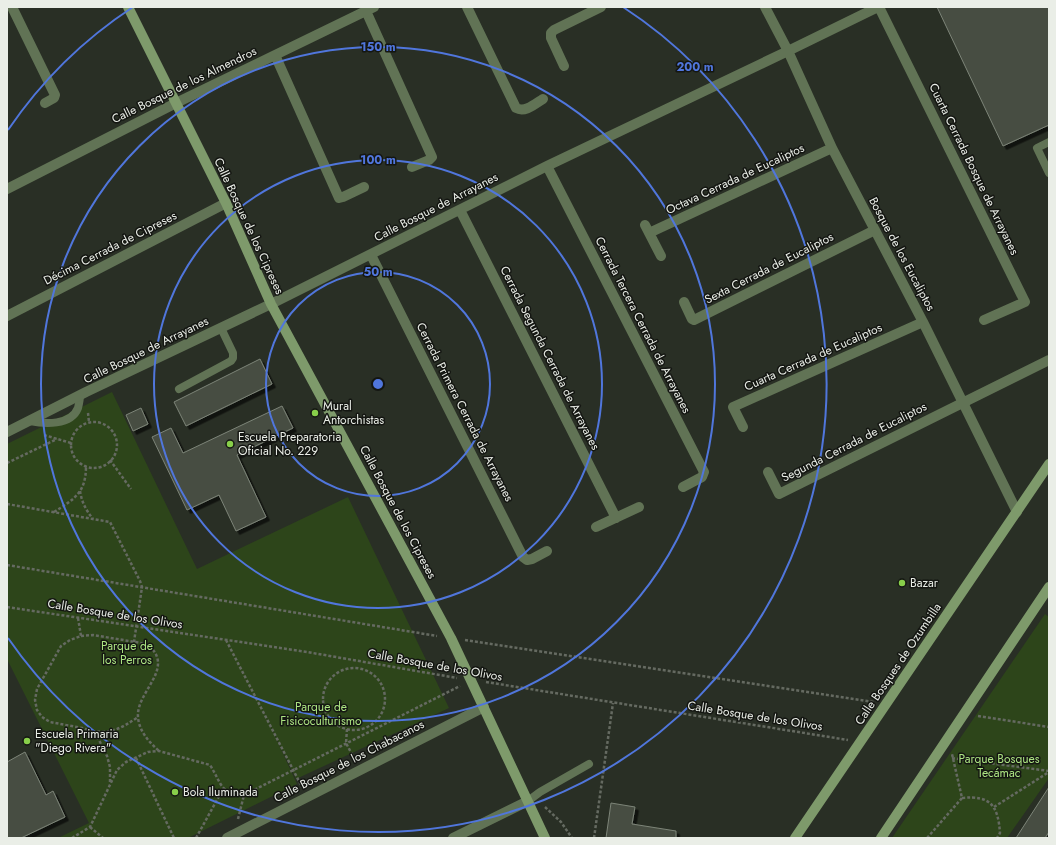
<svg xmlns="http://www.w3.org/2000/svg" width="1056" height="845" font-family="Jost,sans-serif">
	<defs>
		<filter id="shadow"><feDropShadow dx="3.5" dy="3.5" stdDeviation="0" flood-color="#0009"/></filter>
	</defs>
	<rect width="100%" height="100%" fill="#292f25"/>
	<path fill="#2d451a" d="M 112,392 L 197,569 L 348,497 L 449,708 L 296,779 L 257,697 L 297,784 L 188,838 L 58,838 L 89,823 L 7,659 L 7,444 Z
		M 1045,614 L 1049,617 L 1049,778 L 1007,838 L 892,838 Z"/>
	<path fill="#474e43" stroke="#7d8478" filter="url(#shadow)" d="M 937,7 L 1049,7 L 1049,125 L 1003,146 Z
		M 260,359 L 272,384 L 186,426 L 174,402 Z
		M 282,406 L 293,428 L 237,455 L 266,517 L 236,531 L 219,495 L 187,510 L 152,437 L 171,428 L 183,453 Z
		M 141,408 L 148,424 L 133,431 L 126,415 Z
		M 25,752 L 46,795 L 53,791 L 65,817 L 21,838 L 7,838 L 7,762 Z
		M 1049,787 L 1049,832 L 1045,838 L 1016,838 Z
		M 611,803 L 635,807 L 632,824 L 676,831 L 676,838 L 606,838 Z"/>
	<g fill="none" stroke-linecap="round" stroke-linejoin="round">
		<path stroke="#656a61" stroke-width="2.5" stroke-dasharray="3 2" stroke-linecap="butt" d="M 88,413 L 89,422
			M71 445a23 23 0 1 1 46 0a23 23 0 1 1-46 0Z
			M 44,435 L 71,443
			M 110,460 L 131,489
			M 7,463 L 57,439
			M 80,491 C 82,503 86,510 93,519
			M 7,504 L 110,522 L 140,581 L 142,587 L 134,642
			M 54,512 C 75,499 86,492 86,466
			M 7,565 L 437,636
			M 7,607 L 307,652 L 457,678
			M 78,618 L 81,636 L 70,640 L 61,646 L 37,689 L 35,700 L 37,710 L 42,717 L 50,722 L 82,728 L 92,731 L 99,740 L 107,756 L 110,767 L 110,784
			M 81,636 L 93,635 L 147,644 C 177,668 136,691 138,717 C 139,731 149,742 159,751
			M 226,640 L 302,787
			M 465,640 L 874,702
			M323 699a31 31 0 1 1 62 0a31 31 0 1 1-62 0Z
			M 486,682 L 848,740
			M 978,716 L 1049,727
			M 347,729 L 346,743 L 355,760
			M 92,731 C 111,734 122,728 138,717
			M 136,758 L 174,838
			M 952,758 L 1049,771
			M 962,798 C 991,795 998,806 1000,833 L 997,838
			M 545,807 L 561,822 L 572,838
			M 994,807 L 1049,772
			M 238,819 L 244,795
			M 90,827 L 103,838
			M 72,838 L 90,827 L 117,770 L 126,762 L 148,752 L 159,751 L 210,765 C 222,784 220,794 244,795 L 460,686
			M 196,838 L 223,789
			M 594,838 L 613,703
			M 927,838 L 962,798 L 952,754"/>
		<path stroke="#617355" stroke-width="8" d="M 1049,142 L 1037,148 L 1049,173
			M 179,389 L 231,361 L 233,358 L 233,353 L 221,328
			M 30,421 C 44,424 71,426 78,408 C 79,404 80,399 80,395
			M 528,801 L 540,792 L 589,764"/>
		<path stroke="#617355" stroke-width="10" d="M 12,7 L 55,95 L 54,98 L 45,103
			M 467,7 L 516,108 C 525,113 535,104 543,99
			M 765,7 L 788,51 L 832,148 L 923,322 L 1017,512
			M 879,7 L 1025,302 L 984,320
			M 366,11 L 432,157 L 429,160 L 412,167
			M 275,55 L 339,198 L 343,197 L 364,187
			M 564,66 L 551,38 L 551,33 L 554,30 L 601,7
			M 547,166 L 704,472 L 702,477 L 683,487
			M 7,189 L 176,103 L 374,7
			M 460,210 L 616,518
			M 645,225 L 661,256
			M 649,233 L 832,148
			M 371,255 L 523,557 L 527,560 L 532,559 L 547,551
			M 684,302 L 692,319 L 694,320 L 875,230
			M 7,316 L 226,203
			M 743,427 L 733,407 L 923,322
			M 7,432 L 86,392 L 271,304 L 547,166 L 788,51 L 878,7
			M 768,472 L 779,494 L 1049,360
			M 596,527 L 639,507
			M 227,838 L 484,707
			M 453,838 L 528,801"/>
		<path stroke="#7e9a6b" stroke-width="10" d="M 128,7 L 226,203 L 271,304 L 451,638 L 545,838
			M 795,838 L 1049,464
			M 881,838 L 1049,587"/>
	</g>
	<g fill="none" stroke="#5076dc" stroke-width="2">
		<circle cx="378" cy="384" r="112"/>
		<circle cx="378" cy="384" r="224"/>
		<circle cx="378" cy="384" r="337"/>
		<path d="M8 130A449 449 0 0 1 133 7M623 7A449 449 0 1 1 8 638"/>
	</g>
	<g fill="#88cf4a" stroke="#141612" stroke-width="1.5">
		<circle cx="315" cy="413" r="4"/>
		<circle cx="230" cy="444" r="4"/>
		<circle cx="902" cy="583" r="4"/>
		<circle cx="27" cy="741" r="4"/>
		<circle cx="175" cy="792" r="4"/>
	</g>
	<g text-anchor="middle" stroke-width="3" stroke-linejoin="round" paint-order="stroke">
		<g font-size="12" fill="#eaeee7" stroke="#141612">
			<text transform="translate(184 85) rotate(-26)" y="4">Calle Bosque de los Almendros</text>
			<text transform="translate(974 169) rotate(64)" y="4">Cuarta Cerrada Bosque de Arrayanes</text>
			<text transform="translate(735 179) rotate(-25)" y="4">Octava Cerrada de Eucaliptos</text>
			<text transform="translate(436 207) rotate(-27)" y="4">Calle Bosque de Arrayanes</text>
			<text transform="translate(249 226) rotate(65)" y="4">Calle Bosque de los Cipreses</text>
			<text transform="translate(110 248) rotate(-27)" y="4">Décima Cerrada de Cipreses</text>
			<text transform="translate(902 254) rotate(62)" y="4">Bosque de los Eucaliptos</text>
			<text transform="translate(769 268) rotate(-27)" y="4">Sexta Cerrada de Eucaliptos</text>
			<text transform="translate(643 325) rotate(63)" y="4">Cerrada Tercera Cerrada de Arrayanes</text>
			<text transform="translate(146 350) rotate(-26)" y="4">Calle Bosque de Arrayanes</text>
			<text transform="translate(813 357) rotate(-24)" y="4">Cuarta Cerrada de Eucaliptos</text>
			<text transform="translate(550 358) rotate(63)" y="4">Cerrada Segunda Cerrada de Arrayanes</text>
			<text transform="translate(465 412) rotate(63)" y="4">Cerrada Primera Cerrada de Arrayanes</text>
			<text transform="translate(854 442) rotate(-27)" y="4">Segunda Cerrada de Eucaliptos</text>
			<text transform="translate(398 512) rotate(62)" y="4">Calle Bosque de los Cipreses</text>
			<text transform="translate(115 614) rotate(9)" y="4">Calle Bosque de los Olivos</text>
			<text transform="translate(898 664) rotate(-56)" y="4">Calle Bosques de Ozumbilla</text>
			<text transform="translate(435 665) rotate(10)" y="4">Calle Bosque de los Olivos</text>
			<text transform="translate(755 716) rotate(9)" y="4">Calle Bosque de los Olivos</text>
			<text transform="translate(349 761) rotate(-27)" y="4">Calle Bosque de los Chabacanos</text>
		</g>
		<g font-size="12" fill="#eaeee7" stroke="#141612" text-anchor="start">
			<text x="323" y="410">Mural<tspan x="323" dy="14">Antorchistas</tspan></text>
			<text x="238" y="441">Escuela Preparatoria<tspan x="238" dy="14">Oficial No. 229</tspan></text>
			<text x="910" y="587">Bazar</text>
			<text x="35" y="738">Escuela Primaria<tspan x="35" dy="14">"Diego Rivera"</tspan></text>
			<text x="183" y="796">Bola Iluminada</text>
		</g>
		<g font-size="12" fill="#ace482" stroke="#141612">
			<text x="127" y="650">Parque de<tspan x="127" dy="14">los Perros</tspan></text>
			<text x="321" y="711">Parque de<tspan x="321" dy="14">Fisicoculturismo</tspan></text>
			<text x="999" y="763">Parque Bosques<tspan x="999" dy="14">Tecámac</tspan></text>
		</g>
	</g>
	<circle cx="378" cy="384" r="6" fill="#5076dc" stroke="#141612" stroke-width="2"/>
	<g font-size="12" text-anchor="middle" font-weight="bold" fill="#5076dc" stroke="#141612" stroke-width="3" stroke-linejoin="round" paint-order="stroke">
		<text x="378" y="51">150 m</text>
		<text x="695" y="71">200 m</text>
		<text x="378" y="164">100 m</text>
		<text x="378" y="276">50 m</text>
	</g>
	<rect width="1056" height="845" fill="none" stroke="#eaeee7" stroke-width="16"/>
</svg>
